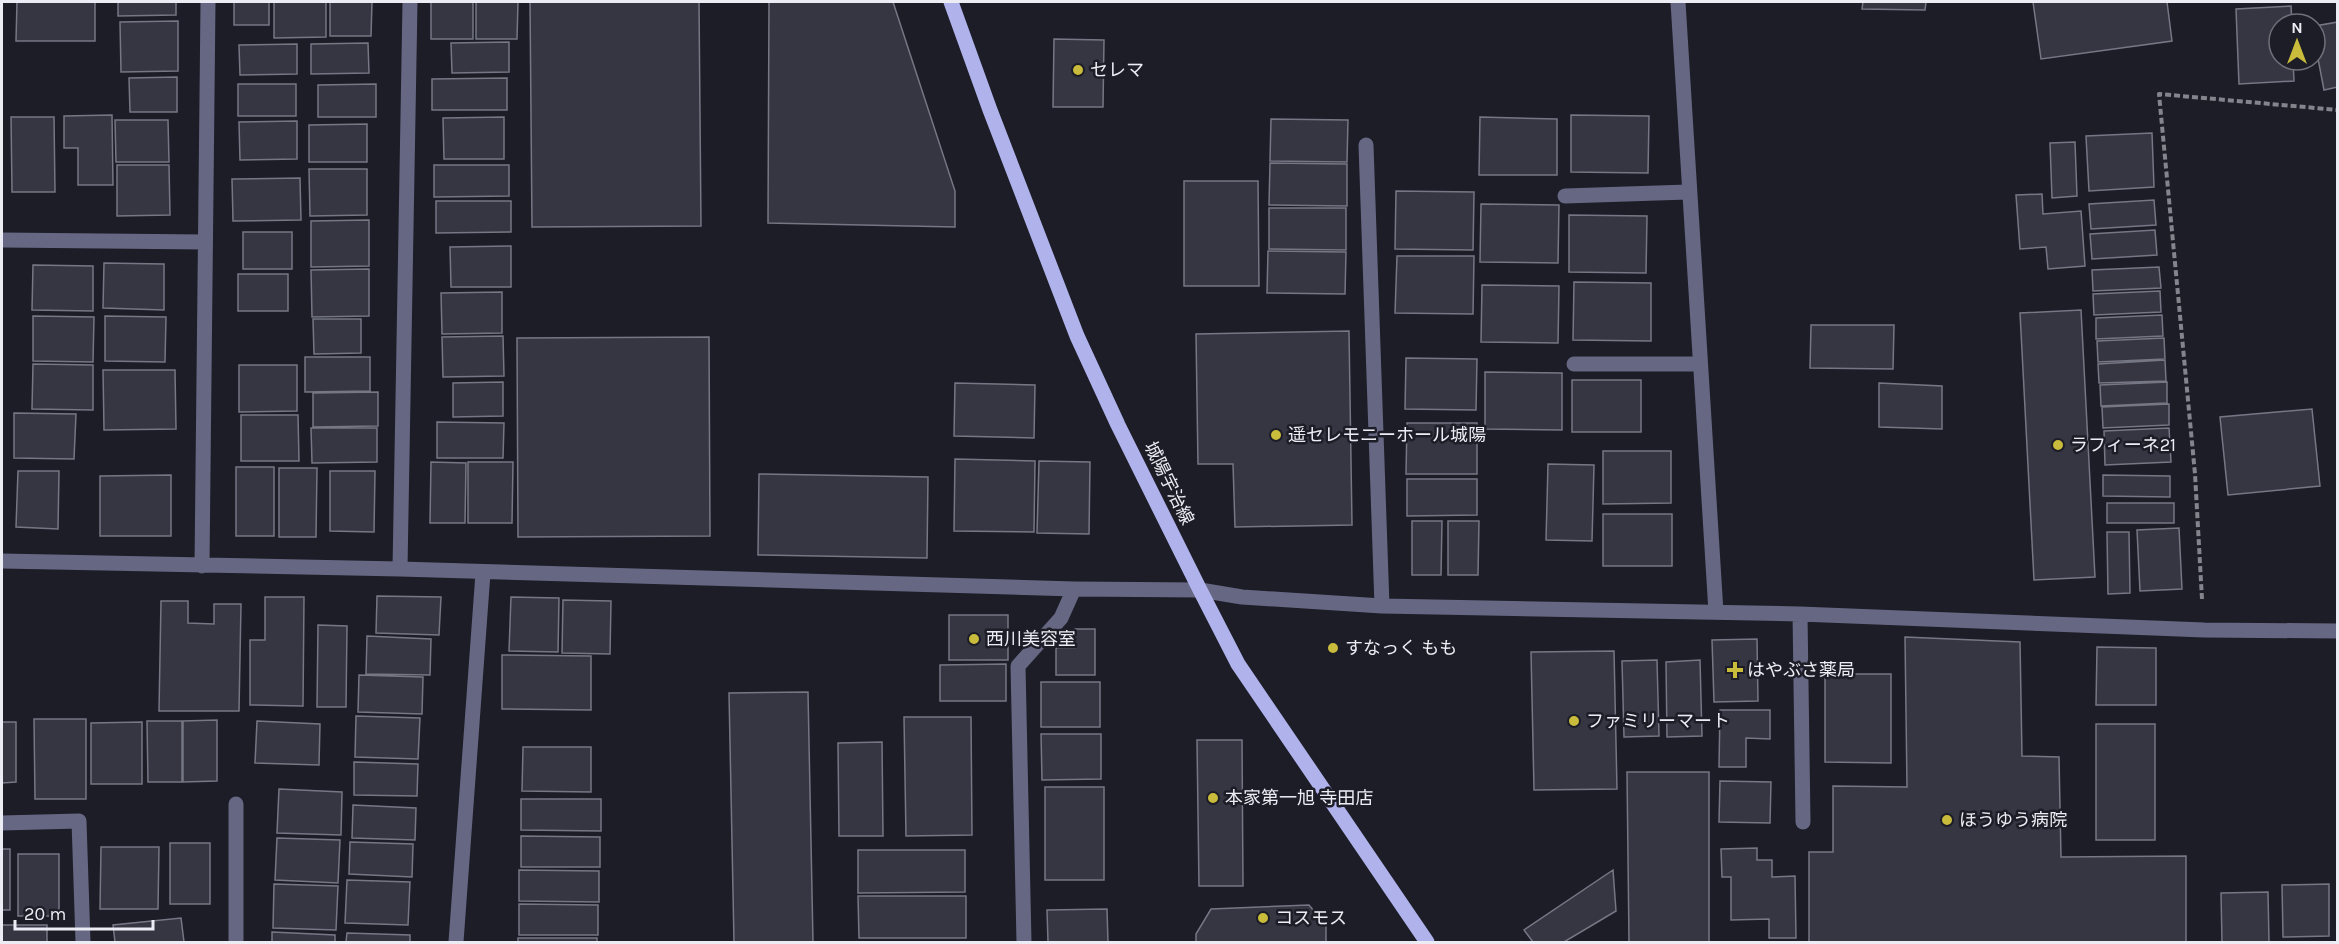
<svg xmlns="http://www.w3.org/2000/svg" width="2339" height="944" font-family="Karla,'Noto Sans JP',sans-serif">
	<rect width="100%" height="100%" fill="#1c1d27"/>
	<path fill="#363642" stroke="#767785" stroke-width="1.5" d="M 17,2 L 95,2 L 95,41 L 16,41 Z
		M 118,2 L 176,2 L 176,15 L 118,16 Z
		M 234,2 L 269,2 L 269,25 L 234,25 Z
		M 274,2 L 326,2 L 326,37 L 274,38 Z
		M 330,2 L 372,2 L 371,36 L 330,36 Z
		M 431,2 L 473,2 L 473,39 L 431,39 Z
		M 476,2 L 518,2 L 517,39 L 476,39 Z
		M 530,2 L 699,2 L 701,226 L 532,227 Z
		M 769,2 L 893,2 L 955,191 L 955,227 L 768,223 Z
		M 1863,2 L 1926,2 L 1925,10 L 1862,9 Z
		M 2033,2 L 2167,2 L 2172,41 L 2041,59 Z
		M 2291,6 L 2292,24 L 2279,24 L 2279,60 L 2293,60 L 2294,81 L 2239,84 L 2236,9 Z
		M 178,21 L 178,71 L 121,72 L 120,22 Z
		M 2338,22 L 2338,87 L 2324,90 L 2315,43 L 2315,26 Z
		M 1054,39 L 1104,40 L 1103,107 L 1053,107 Z
		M 509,42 L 509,72 L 452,73 L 451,43 Z
		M 368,43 L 369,73 L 311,74 L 311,44 Z
		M 297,44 L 297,74 L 240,75 L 239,45 Z
		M 177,77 L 177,112 L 130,112 L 129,78 Z
		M 507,78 L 507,110 L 432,110 L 432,79 Z
		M 238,84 L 296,84 L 296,116 L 238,116 Z
		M 376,84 L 376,117 L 318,117 L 318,85 Z
		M 112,115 L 113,185 L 78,185 L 78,148 L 64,148 L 64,116 Z
		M 1571,115 L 1649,116 L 1648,173 L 1571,172 Z
		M 11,117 L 54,117 L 55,192 L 12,192 Z
		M 504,117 L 504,159 L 444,159 L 443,118 Z
		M 1480,117 L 1557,119 L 1557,175 L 1479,175 Z
		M 1271,119 L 1348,120 L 1347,162 L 1270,161 Z
		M 115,120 L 168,120 L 169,162 L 116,162 Z
		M 297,121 L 297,159 L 240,160 L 239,122 Z
		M 367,124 L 367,162 L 309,162 L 309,125 Z
		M 2152,133 L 2154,187 L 2089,191 L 2086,136 Z
		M 2075,142 L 2077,196 L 2052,198 L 2050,143 Z
		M 1270,163 L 1347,164 L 1347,206 L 1269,205 Z
		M 117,165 L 169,165 L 170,215 L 117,216 Z
		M 434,165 L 509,165 L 509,196 L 434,197 Z
		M 309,169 L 367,169 L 367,215 L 310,216 Z
		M 300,178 L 301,220 L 233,221 L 232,179 Z
		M 1184,181 L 1258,181 L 1259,286 L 1184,286 Z
		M 1396,191 L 1474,192 L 1473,250 L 1395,249 Z
		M 2042,194 L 2043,214 L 2081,211 L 2085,266 L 2048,269 L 2046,247 L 2020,249 L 2016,195 Z
		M 2154,200 L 2156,225 L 2091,229 L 2089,204 Z
		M 436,201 L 511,201 L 511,232 L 436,233 Z
		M 1481,204 L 1559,205 L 1558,263 L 1480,262 Z
		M 1269,208 L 1346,208 L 1346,250 L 1269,249 Z
		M 1569,215 L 1647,216 L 1646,273 L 1569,272 Z
		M 369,220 L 369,266 L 311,267 L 311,221 Z
		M 2155,230 L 2157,255 L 2092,259 L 2090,234 Z
		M 243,232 L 292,232 L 292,269 L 243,269 Z
		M 511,246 L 511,287 L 451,287 L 450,247 Z
		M 1268,251 L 1346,252 L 1345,294 L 1267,293 Z
		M 1397,256 L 1474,256 L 1473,314 L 1395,313 Z
		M 104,263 L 164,264 L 164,310 L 103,308 Z
		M 33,265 L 93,266 L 93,311 L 32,310 Z
		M 2159,267 L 2161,288 L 2093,291 L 2092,270 Z
		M 369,269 L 369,316 L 312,317 L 311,270 Z
		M 238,274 L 288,274 L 288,311 L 238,311 Z
		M 1574,282 L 1651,283 L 1651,341 L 1573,340 Z
		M 1482,285 L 1559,286 L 1558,343 L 1481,342 Z
		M 2160,291 L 2161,312 L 2094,315 L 2093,294 Z
		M 502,292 L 502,333 L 442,334 L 441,293 Z
		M 2081,310 L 2095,577 L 2034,580 L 2020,313 Z
		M 2162,315 L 2163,336 L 2096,339 L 2096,318 Z
		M 33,316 L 94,317 L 93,362 L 33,361 Z
		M 105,316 L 166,317 L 165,362 L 105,361 Z
		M 313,319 L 361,319 L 361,353 L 314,354 Z
		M 1811,325 L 1894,325 L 1893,369 L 1810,368 Z
		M 1349,331 L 1352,525 L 1235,527 L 1233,464 L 1198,464 L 1196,334 Z
		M 503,336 L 504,376 L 443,377 L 442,337 Z
		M 709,337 L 710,536 L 518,537 L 517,338 Z
		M 2164,338 L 2165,359 L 2098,362 L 2097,341 Z
		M 305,357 L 370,357 L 370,391 L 305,392 Z
		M 1406,358 L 1477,359 L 1476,410 L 1405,409 Z
		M 2165,360 L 2166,381 L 2099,383 L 2098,364 Z
		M 33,364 L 93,365 L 93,410 L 32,409 Z
		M 239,365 L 297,365 L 297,411 L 239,412 Z
		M 103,370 L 175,370 L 176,429 L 104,430 Z
		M 1485,372 L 1562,373 L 1562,430 L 1485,429 Z
		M 1572,380 L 1641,380 L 1641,432 L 1572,432 Z
		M 503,382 L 503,416 L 453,417 L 453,383 Z
		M 2167,382 L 2167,403 L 2101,406 L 2100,385 Z
		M 955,383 L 1035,385 L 1034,438 L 954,436 Z
		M 1879,383 L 1942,386 L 1942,429 L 1879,427 Z
		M 378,392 L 378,426 L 313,427 L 313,393 Z
		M 2169,404 L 2169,425 L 2103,428 L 2102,407 Z
		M 2312,409 L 2320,486 L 2228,495 L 2220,417 Z
		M 14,413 L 76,414 L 74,459 L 14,458 Z
		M 241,415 L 298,415 L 299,461 L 241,461 Z
		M 437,422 L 504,423 L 503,458 L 437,458 Z
		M 1407,423 L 1477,423 L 1477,474 L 1406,474 Z
		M 311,428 L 377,428 L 377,462 L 312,463 Z
		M 2169,428 L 2171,462 L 2105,465 L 2104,431 Z
		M 1603,451 L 1671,451 L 1671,503 L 1603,504 Z
		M 955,459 L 1035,461 L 1034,532 L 954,531 Z
		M 1039,461 L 1090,462 L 1089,534 L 1037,533 Z
		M 431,462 L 466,463 L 465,523 L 430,523 Z
		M 468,462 L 513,462 L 512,523 L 468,523 Z
		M 1548,464 L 1594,465 L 1592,541 L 1546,540 Z
		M 236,467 L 274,467 L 274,536 L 236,536 Z
		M 279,468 L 317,468 L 316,537 L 279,537 Z
		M 18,471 L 59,471 L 58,529 L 16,527 Z
		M 330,471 L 375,471 L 374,532 L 330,531 Z
		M 759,474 L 928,477 L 927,558 L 758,555 Z
		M 171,475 L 171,536 L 100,536 L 100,476 Z
		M 2103,475 L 2170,476 L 2170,497 L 2103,496 Z
		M 1407,479 L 1477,479 L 1477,515 L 1407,516 Z
		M 2107,503 L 2174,503 L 2174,523 L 2107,523 Z
		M 1603,514 L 1672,514 L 1672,566 L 1603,566 Z
		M 1412,521 L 1442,521 L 1441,575 L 1412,575 Z
		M 1448,521 L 1479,521 L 1478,575 L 1448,575 Z
		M 2179,528 L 2182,589 L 2140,591 L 2137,530 Z
		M 2107,532 L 2129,532 L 2130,593 L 2108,594 Z
		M 377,596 L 441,597 L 439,635 L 376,633 Z
		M 265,597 L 304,597 L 303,706 L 250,705 L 250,640 L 265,640 Z
		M 511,597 L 559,598 L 558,652 L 509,651 Z
		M 563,600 L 611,601 L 610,654 L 562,653 Z
		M 161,601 L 188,601 L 188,623 L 214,624 L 214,604 L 241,604 L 239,711 L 159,711 Z
		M 949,615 L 1008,615 L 1008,660 L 949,660 Z
		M 318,625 L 347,626 L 346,707 L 317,707 Z
		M 1075,629 L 1095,629 L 1095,675 L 1056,675 L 1056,648 L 1075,648 Z
		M 367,636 L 431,639 L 430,675 L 366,674 Z
		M 1905,637 L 2020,642 L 2022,756 L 2059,757 L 2061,857 L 2186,856 L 2186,942 L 1809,942 L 1809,852 L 1833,852 L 1833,786 L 1907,787 Z
		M 1757,639 L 1758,701 L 1714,702 L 1712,640 Z
		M 2097,647 L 2156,648 L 2156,705 L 2096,705 Z
		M 1614,651 L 1617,789 L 1534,790 L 1531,652 Z
		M 502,655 L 591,656 L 591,710 L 502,709 Z
		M 1657,660 L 1659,736 L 1624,737 L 1622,661 Z
		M 1700,660 L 1702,736 L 1667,737 L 1666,662 Z
		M 1006,664 L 1006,701 L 940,701 L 940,665 Z
		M 1825,674 L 1891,674 L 1891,763 L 1825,762 Z
		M 359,675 L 423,677 L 422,714 L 358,712 Z
		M 1041,682 L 1100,682 L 1100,727 L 1041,727 Z
		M 808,692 L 813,942 L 734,942 L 729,693 Z
		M 1720,710 L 1770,710 L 1770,739 L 1746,738 L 1746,767 L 1719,767 Z
		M 356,716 L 420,718 L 418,759 L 355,757 Z
		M 904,717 L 971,717 L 972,835 L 906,836 Z
		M 34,719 L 86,719 L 86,799 L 35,799 Z
		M 217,720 L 217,781 L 183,782 L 183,721 Z
		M 147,721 L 182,721 L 182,782 L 148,782 Z
		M 257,721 L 320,724 L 319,765 L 255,763 Z
		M 2,722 L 16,722 L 16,782 L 2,783 Z
		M 142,722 L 142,784 L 91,784 L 91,723 Z
		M 2096,724 L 2155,724 L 2155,840 L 2096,840 Z
		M 1041,734 L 1101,734 L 1101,779 L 1042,780 Z
		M 1197,740 L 1242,740 L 1243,886 L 1199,886 Z
		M 882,742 L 883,836 L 839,836 L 838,743 Z
		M 523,747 L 591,747 L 591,792 L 522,791 Z
		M 354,762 L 418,764 L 417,796 L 354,795 Z
		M 1627,772 L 1709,772 L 1709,942 L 1629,942 Z
		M 1720,781 L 1771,782 L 1770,823 L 1719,822 Z
		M 1045,787 L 1104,787 L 1104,880 L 1045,880 Z
		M 279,789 L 342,792 L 341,835 L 277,833 Z
		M 521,799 L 601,799 L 601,831 L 521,830 Z
		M 353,805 L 416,808 L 415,840 L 352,838 Z
		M 521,836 L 600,837 L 600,867 L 521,867 Z
		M 277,838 L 340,840 L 338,883 L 275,880 Z
		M 350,842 L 413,844 L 412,877 L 349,874 Z
		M 170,843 L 210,843 L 210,904 L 170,904 Z
		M 101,847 L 159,847 L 158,909 L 100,909 Z
		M 1757,848 L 1757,860 L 1772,860 L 1772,877 L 1795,876 L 1796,938 L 1769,938 L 1769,919 L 1731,920 L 1731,877 L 1722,877 L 1721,849 Z
		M 2,849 L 10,849 L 10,910 L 2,910 Z
		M 858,850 L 965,850 L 965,892 L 858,893 Z
		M 18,854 L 59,854 L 59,916 L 18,916 Z
		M 519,870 L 599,871 L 599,902 L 519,901 Z
		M 1613,870 L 1616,911 L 1564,942 L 1533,942 L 1524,930 Z
		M 347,880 L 410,882 L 408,925 L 345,923 Z
		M 274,884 L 338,886 L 336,930 L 273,928 Z
		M 2329,884 L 2329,936 L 2283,937 L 2282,885 Z
		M 2268,892 L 2269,942 L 2222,942 L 2221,893 Z
		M 858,896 L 966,896 L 966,938 L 859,938 Z
		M 519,904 L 598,905 L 598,935 L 519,935 Z
		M 1309,905 L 1326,926 L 1326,942 L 1196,942 L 1196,934 L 1211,909 Z
		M 1107,909 L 1108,942 L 1048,942 L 1047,910 Z
		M 181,918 L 184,942 L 115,942 L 113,925 Z
		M 2,925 L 47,925 L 47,942 L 2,942 Z
		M 272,932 L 335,935 L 335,942 L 272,942 Z
		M 347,933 L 410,935 L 410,942 L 346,942 Z
		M 518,938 L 597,938 L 597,942 L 518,942 Z"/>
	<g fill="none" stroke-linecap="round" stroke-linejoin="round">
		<path stroke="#83848c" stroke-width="4" stroke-dasharray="6 3" stroke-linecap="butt" d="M 2202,599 L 2195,474 L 2159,94 L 2338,110"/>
		<path stroke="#666782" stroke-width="15" d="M 1678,2 L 1716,612
			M 1366,145 L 1382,606
			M 1565,196 L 1688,192
			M 2,240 L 205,242
			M 1574,364 L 1700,364
			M 2,561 L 400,569 L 1074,589 L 1200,590 L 1242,597 L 1382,606 L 1800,614 L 2204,630 L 2338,631
			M 202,566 L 208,2
			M 400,569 L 410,2
			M 1800,614 L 1803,822
			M 2,823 L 79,821 L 83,942
			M 236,942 L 236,804
			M 456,942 L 483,573
			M 1024,942 L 1018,666 L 1061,618 L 1074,589"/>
		<path stroke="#b0b2eb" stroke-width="15" d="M 951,2 L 990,110 L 1077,336 L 1118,425 L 1200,590 L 1238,664 L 1427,942"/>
	</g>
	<g fill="#c9bb3b" stroke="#1c1d27" stroke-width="2">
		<circle cx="1078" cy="70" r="6"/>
		<circle cx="1276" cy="435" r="6"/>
		<circle cx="2058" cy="445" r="6"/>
		<circle cx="974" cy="639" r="6"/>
		<circle cx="1333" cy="648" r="6"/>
		<path d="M1732 661h6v6h6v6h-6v6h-6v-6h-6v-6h6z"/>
		<circle cx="1574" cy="721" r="6"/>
		<circle cx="1213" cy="798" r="6"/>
		<circle cx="1947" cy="820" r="6"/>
		<circle cx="1263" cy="918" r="6"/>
	</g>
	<g text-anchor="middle" stroke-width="5" stroke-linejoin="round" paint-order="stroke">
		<g font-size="18" fill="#ecedf4" stroke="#1c1d27" text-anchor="start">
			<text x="1090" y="76">セレマ</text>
			<text x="1288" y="441">遥セレモニーホール城陽</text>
			<text x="2070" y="451">ラフィーネ21</text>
			<text x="986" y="645">西川美容室</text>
			<text x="1345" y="654">すなっく もも</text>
			<text x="1747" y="676">はやぶさ薬局</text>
			<text x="1586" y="727">ファミリーマート</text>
			<text x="1225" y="804">本家第一旭 寺田店</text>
			<text x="1959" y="826">ほうゆう病院</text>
			<text x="1275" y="924">コスモス</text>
		</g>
		<g font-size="18" fill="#ecedf4" stroke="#1c1d27">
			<text transform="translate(1169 483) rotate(64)" y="6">城陽宇治線</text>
		</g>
	</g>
	<rect width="2339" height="944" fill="none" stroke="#ecedf4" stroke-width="6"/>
	<g transform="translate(2297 42)"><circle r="28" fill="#1c1d27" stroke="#6f7079" stroke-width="1.5"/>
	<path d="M0-4.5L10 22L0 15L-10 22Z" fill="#c9bb3b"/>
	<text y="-9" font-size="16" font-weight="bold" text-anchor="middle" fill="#ecedf4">N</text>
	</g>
	<path d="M15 920v9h138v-9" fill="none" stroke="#ecedf4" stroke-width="3"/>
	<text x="24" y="920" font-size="18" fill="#ecedf4" stroke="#1c1d27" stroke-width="4.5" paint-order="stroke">20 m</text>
</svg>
